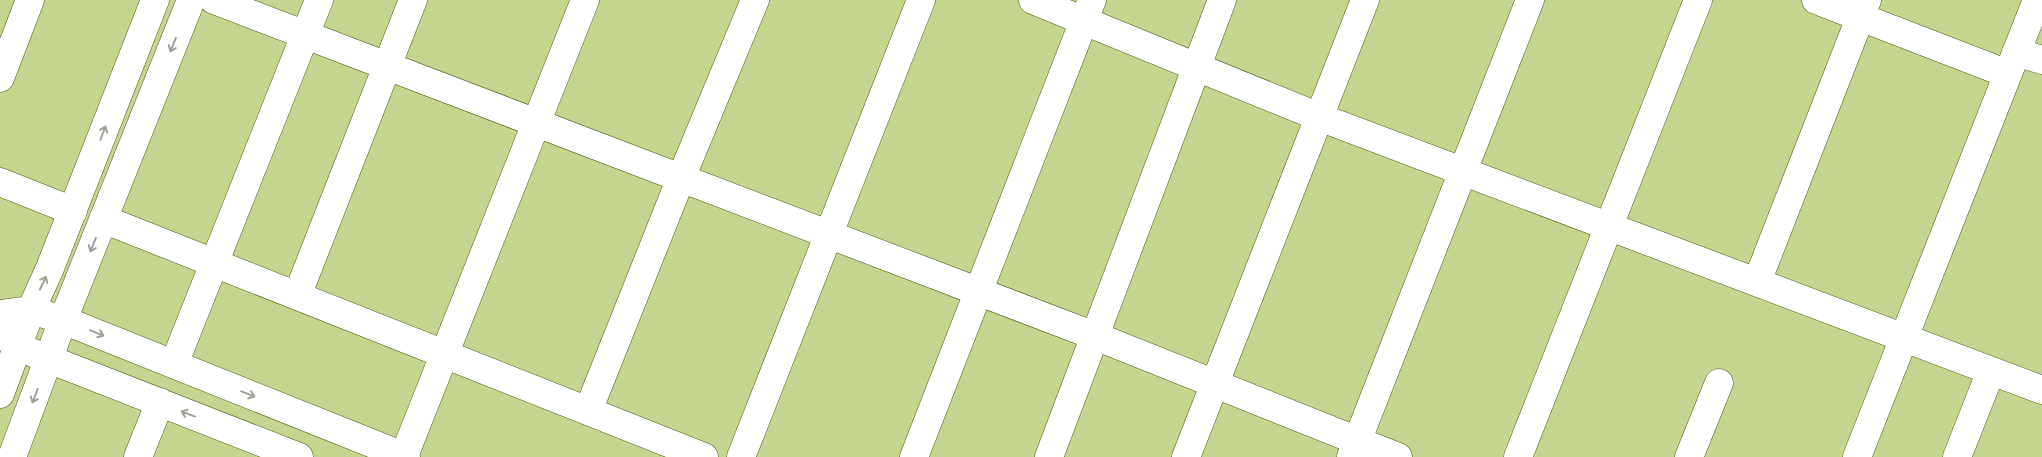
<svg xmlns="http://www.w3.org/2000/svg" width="2042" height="457" font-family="'Exo 2',sans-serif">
	<rect width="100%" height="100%" fill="#c3d58e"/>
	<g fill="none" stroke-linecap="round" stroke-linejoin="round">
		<g stroke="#4c5a12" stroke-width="29">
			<path id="minor" d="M 214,0 L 1095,336 L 1398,457
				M 1033,0 L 1319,117 L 2042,390
				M 1816,0 L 2008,74
				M 2016,52 L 2042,60
				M 0,78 L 30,0
				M 0,182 L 73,211
				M 103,219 L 704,457
				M 1757,282 L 1867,0
				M 297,296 L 413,0
				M 0,314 L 31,310 L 63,320 L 406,457
				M 0,332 L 18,347 L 299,457
				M 174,364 L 319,0
				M 0,394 L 31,310 L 50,268 L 155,0
				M 588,411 L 681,178 L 755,0
				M 404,456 L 585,0
				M 12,457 L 63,320 L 191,0
				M 138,457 L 160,402
				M 741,457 L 921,0
				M 914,457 L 1092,0
				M 1049,457 L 1222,0
				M 1186,457 L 1365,0
				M 1351,457 L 1530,0
				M 1518,457 L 1698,0
				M 1689,457 L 1719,383
				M 1857,457 L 2037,0
				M 1957,457 L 1991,371"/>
		</g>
		<use href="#minor" stroke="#fff" stroke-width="28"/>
	</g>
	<defs><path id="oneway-shaft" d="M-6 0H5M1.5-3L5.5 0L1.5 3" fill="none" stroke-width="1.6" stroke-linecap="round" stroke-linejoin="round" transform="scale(1.25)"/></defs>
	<g stroke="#9ea194">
		<use href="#oneway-shaft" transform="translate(173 45) rotate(112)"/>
		<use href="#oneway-shaft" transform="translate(103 133) rotate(-69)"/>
		<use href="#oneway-shaft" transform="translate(93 245) rotate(112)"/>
		<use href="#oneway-shaft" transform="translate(43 283) rotate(-65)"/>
		<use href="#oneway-shaft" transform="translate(97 333) rotate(22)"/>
		<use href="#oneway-shaft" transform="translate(248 394) rotate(22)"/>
		<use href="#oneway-shaft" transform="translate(35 396) rotate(111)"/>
		<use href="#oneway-shaft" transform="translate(188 414) rotate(-159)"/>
	</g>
</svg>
